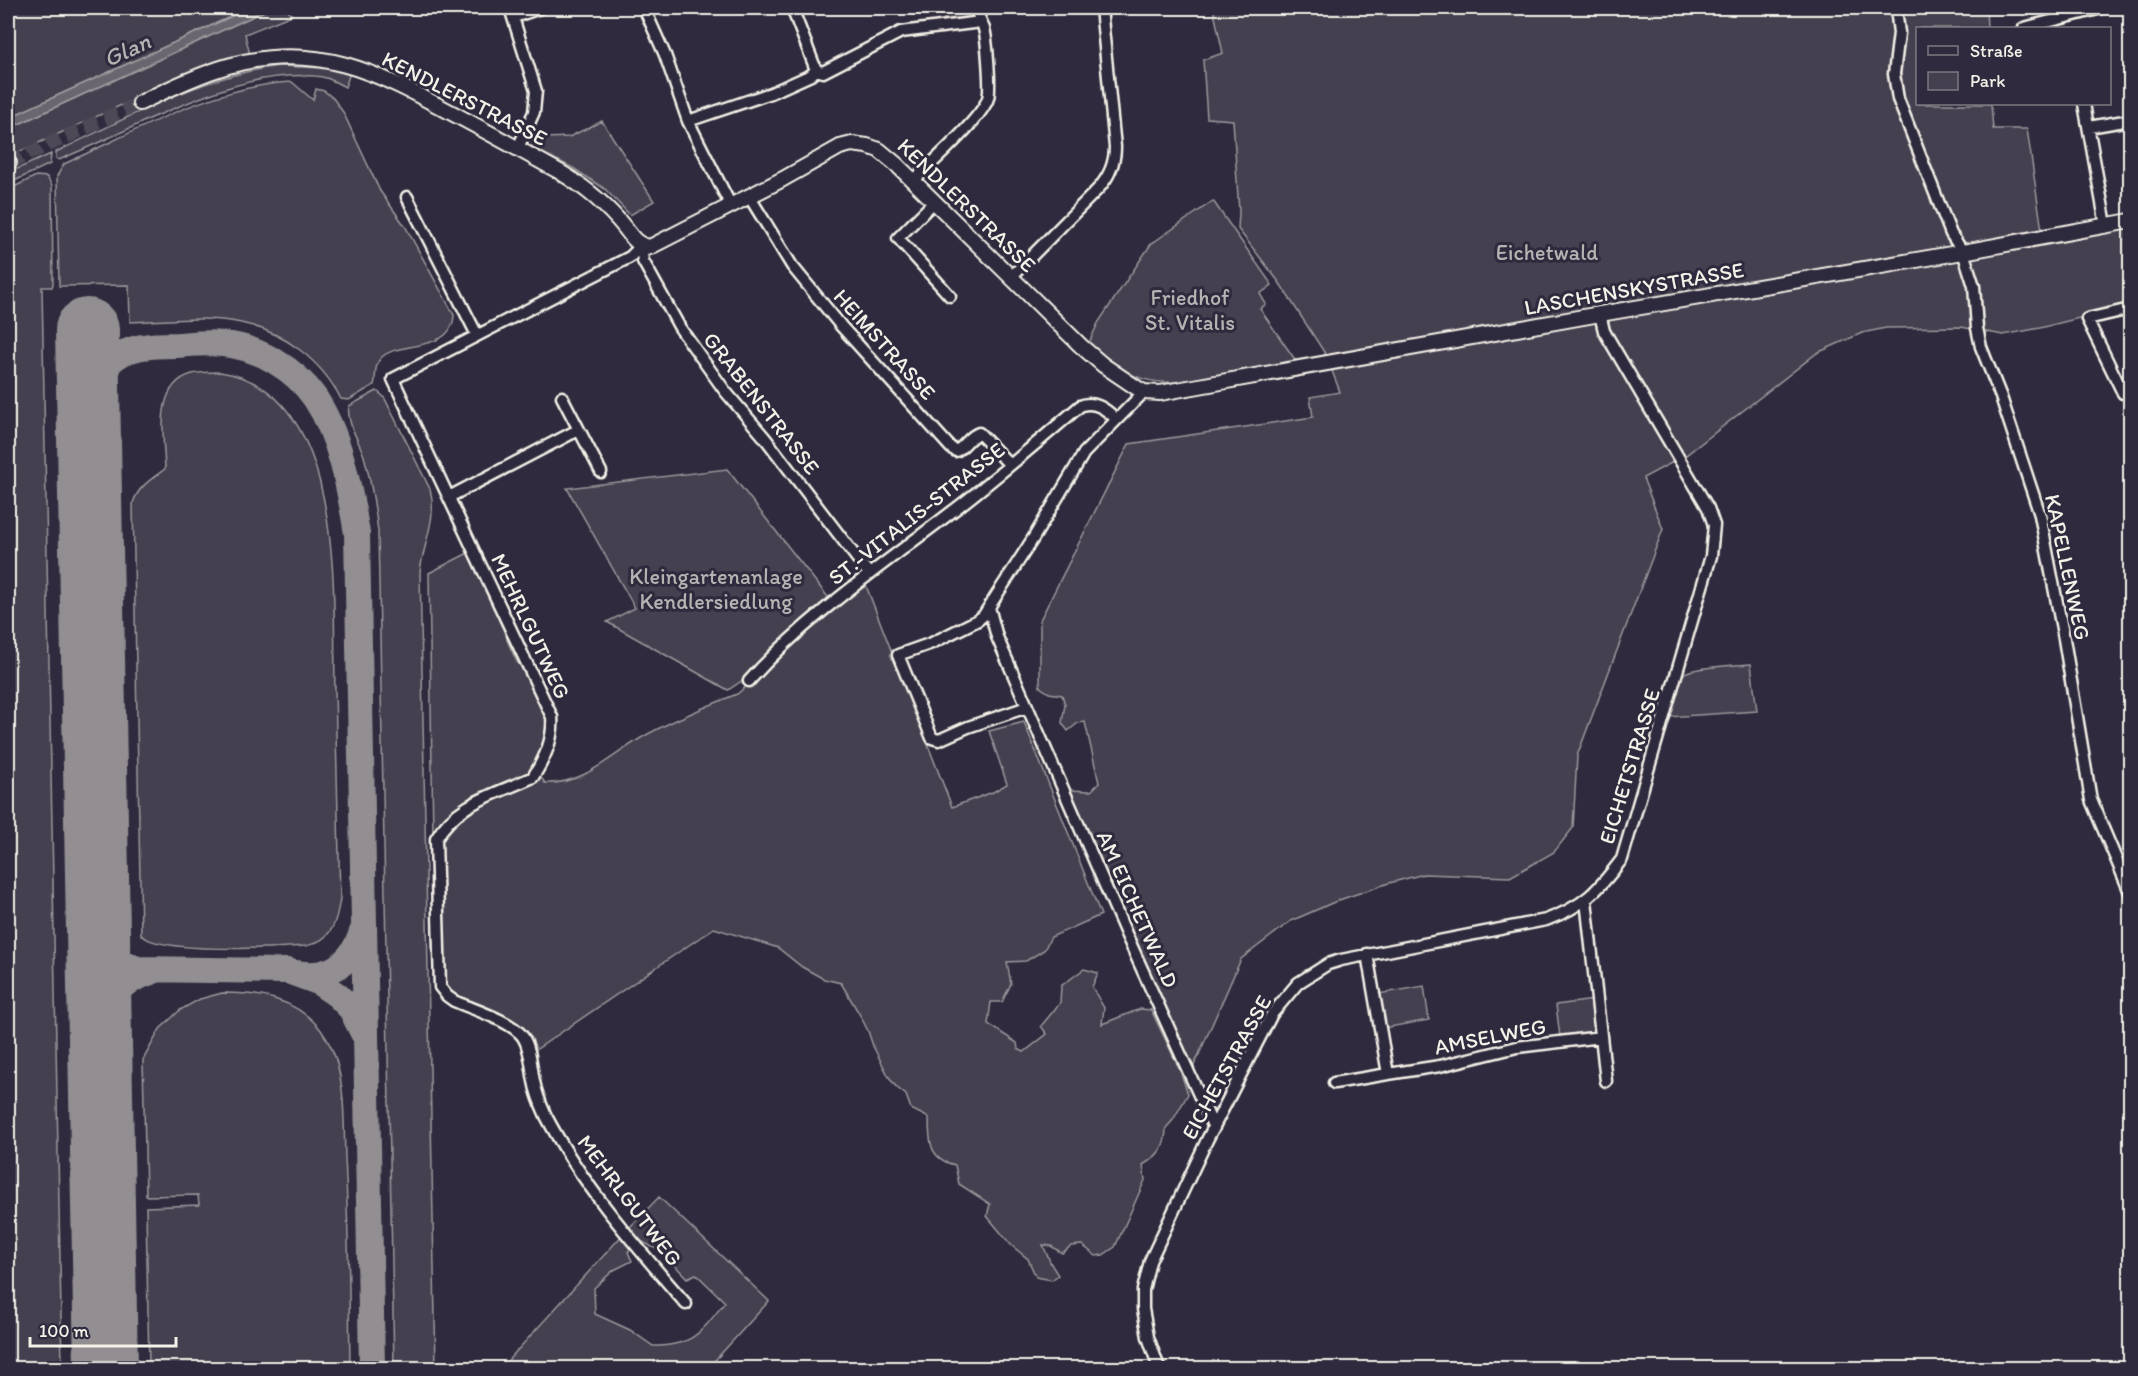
<svg xmlns="http://www.w3.org/2000/svg" width="2138" height="1376" font-family="Itim,sans-serif">
	<rect width="100%" height="100%" fill="#2f2a3d"/>
	<filter id="ink" filterUnits="userSpaceOnUse"><feTurbulence type="fractalNoise" baseFrequency=".0167" numOctaves="2"/><feDisplacementMap in="SourceGraphic" scale="12" xChannelSelector="R" yChannelSelector="G"/><feConvolveMatrix kernelMatrix="1 2 1 2 8 2 1 2 1" color-interpolation-filters="sRGB"/></filter>
	<g filter="url(#ink)">
		<path fill="#454050" stroke="#9c989c" stroke-width="1.5" fill-rule="evenodd" d="M 8,8 L 250,8 L 8,118 Z
			M 271,8 L 285,8 L 292,15 L 245,34 L 250,55 L 174,81 L 8,157 L 8,129 Z
			M 943,8 L 970,8 L 971,19 L 945,25 Z
			M 1213,8 L 1986,8 L 1987,28 L 1918,28 L 1918,104 L 1991,104 L 1993,129 L 2027,129 L 2044,244 L 2130,228 L 2130,305 L 2040,328 L 2003,335 L 1961,327 L 1886,328 L 1862,333 L 1817,353 L 1686,455 L 1643,478 L 1663,529 L 1577,756 L 1573,828 L 1554,852 L 1510,877 L 1424,874 L 1389,883 L 1339,900 L 1291,921 L 1241,959 L 1193,1068 L 1069,790 L 1091,791 L 1099,783 L 1085,722 L 1078,723 L 1068,731 L 1062,723 L 1065,704 L 1062,695 L 1049,693 L 1040,687 L 1040,620 L 1129,444 L 1313,417 L 1310,397 L 1340,392 L 1326,355 L 1279,282 L 1238,229 L 1239,212 L 1233,120 L 1207,118 L 1203,60 L 1223,53 Z
			M 279,66 L 324,68 L 350,73 L 345,87 C 335,82 326,76 315,76 C 256,71 200,97 147,120 C 118,134 89,147 59,160 L 56,158 L 56,152 C 128,118 199,76 279,66 Z
			M 292,82 L 313,100 L 316,89 L 324,91 L 333,98 L 343,112 L 380,191 L 405,226 L 454,315 C 452,355 396,339 380,359 C 373,368 377,376 374,385 L 349,400 L 341,399 C 321,360 284,332 241,323 C 206,315 165,321 130,322 L 129,285 L 59,286 L 57,176 L 64,164 C 137,131 211,86 292,82 Z
			M 602,121 L 654,201 L 630,215 L 605,189 L 573,168 L 530,147 L 545,138 L 569,137 Z
			M 51,154 L 50,164 L 8,184 L 8,173 Z
			M 36,176 L 47,177 L 52,186 L 53,284 L 52,287 L 42,287 L 62,1368 L 8,1368 L 8,190 Z
			M 1213,201 L 1272,285 L 1260,294 L 1266,304 L 1260,309 L 1296,361 L 1178,382 C 1135,385 1120,368 1089,343 L 1098,323 L 1151,244 Z
			M 220,372 C 347,390 333,596 335,690 C 337,760 339,830 340,899 C 336,924 332,940 306,946 C 277,948 159,954 141,935 L 133,503 C 138,487 151,479 165,469 C 164,438 153,385 192,374 C 201,372 211,372 220,372 Z
			M 377,391 L 384,397 L 430,489 C 438,517 423,544 420,572 L 436,1368 L 394,1368 L 378,531 C 375,506 371,481 364,456 C 359,441 346,422 349,406 Z
			M 727,469 L 831,601 L 749,676 L 728,690 L 607,622 L 635,608 L 567,488 Z
			M 470,552 L 507,632 L 507,640 L 517,662 L 527,672 L 548,717 L 549,727 L 534,768 L 545,783 C 586,785 614,752 648,734 C 676,719 707,706 737,694 L 748,685 L 776,653 L 865,583 L 952,807 L 993,792 L 1007,784 L 989,731 L 1024,722 L 1101,915 L 1051,937 L 1044,950 L 1026,961 L 1007,962 L 1011,984 L 1002,1002 L 991,1002 L 988,1024 L 1017,1043 L 1018,1049 L 1024,1052 L 1047,1034 L 1041,1026 L 1060,1003 L 1061,986 L 1084,969 L 1098,973 L 1092,987 L 1104,1008 L 1102,1024 L 1140,1009 L 1151,1010 L 1179,1068 L 1188,1094 L 1173,1120 L 1166,1128 C 1166,1147 1158,1156 1143,1165 L 1145,1180 L 1115,1247 L 1103,1255 L 1096,1256 L 1082,1245 L 1071,1246 L 1062,1253 L 1051,1246 L 1043,1245 L 1051,1264 L 1058,1275 L 1052,1280 L 1036,1277 L 1028,1259 L 1011,1245 L 987,1216 L 990,1204 L 959,1184 L 955,1165 C 929,1159 929,1141 929,1118 L 911,1109 L 906,1095 L 896,1087 L 889,1077 L 873,1046 L 868,1031 L 860,1015 L 841,983 L 824,979 L 802,967 L 778,948 L 714,928 L 531,1053 L 529,1042 L 461,1002 L 442,986 L 433,837 L 429,573 Z
			M 1751,664 L 1757,711 L 1668,717 C 1671,707 1678,678 1685,673 C 1694,667 1738,665 1751,664 Z
			M 1424,986 L 1429,1020 L 1384,1028 L 1378,994 Z
			M 222,993 C 259,993 296,998 321,1030 C 328,1040 335,1054 338,1067 C 345,1096 344,1128 345,1158 C 349,1228 349,1298 350,1368 L 149,1368 L 146,1207 L 199,1205 L 198,1195 L 146,1196 L 143,1060 L 160,1029 L 180,1010 L 200,999 Z
			M 1594,1000 C 1595,1011 1599,1024 1592,1033 L 1560,1037 L 1556,1005 Z
			M 659,1197 L 769,1301 L 708,1368 L 501,1368 L 627,1230 ZM 639,1240 L 662,1252 L 687,1278 L 696,1274 L 725,1302 C 701,1332 694,1346 653,1346 L 630,1330 L 595,1314 L 594,1288 L 614,1270 L 632,1261 L 628,1252 Z"/>
		<path fill="#6a6670" stroke="#a19ea0" stroke-width="1.5" d="M 250,8 L 271,8 L 8,129 L 8,118 Z"/>
		<g fill="none" stroke-linecap="round" stroke-linejoin="round">
			<path stroke="#928e92" stroke-width="26" d="M 88,398 C 93,386 99,373 109,363 C 127,345 153,345 177,345 C 192,344 208,342 223,344 C 259,347 295,369 315,398 C 341,437 349,488 357,533 L 372,1368
				M 97,933 C 108,950 118,963 138,969 L 288,971 L 318,982 L 337,995 L 351,1009 L 363,1033
				M 297,973 C 330,979 352,963 362,932
				M 99,1030 C 105,995 121,982 154,971"/>
			<path stroke="#928e92" stroke-width="64" d="M 87,330 L 106,1368"/>
			<path stroke="#4d4857" stroke-width="14" stroke-dasharray="14 7" stroke-linecap="butt" d="M 9,163 L 140,103"/>
			<g stroke="#f4f1e8" stroke-width="15">
				<path id="minor" d="M 510,8 L 536,91 L 534,112 L 518,148
					M 644,8 L 665,55 L 688,121 L 731,206
					M 792,8 L 816,70
					M 1896,8 L 1899,33 L 1894,74 L 1898,99 L 1951,234 L 1963,252 L 1974,286 L 1977,328 L 1981,347 L 2001,397 L 2040,515 L 2064,639 L 2091,800 L 2130,892
					M 514,17 L 540,8
					M 2024,28 L 2102,8
					M 2084,104 L 2106,225
					M 688,121 L 771,93 L 811,75 L 816,70 L 823,72 L 901,32 L 981,22
					M 2089,127 L 2130,120
					M 913,181 C 930,165 983,117 988,98 C 991,89 987,39 984,29 C 982,21 977,16 976,8
					M 749,196 L 792,266 L 841,326 L 951,448 L 956,451 C 965,447 969,436 979,433 L 1010,465
					M 407,197 L 477,335
					M 934,202 L 898,238 L 950,296
					M 641,246 L 630,257 L 393,379 L 552,717 C 554,738 544,760 533,777 C 497,794 457,802 436,839 L 440,987 L 447,996 L 454,1001 C 472,1009 512,1021 523,1037 C 531,1049 531,1067 534,1081 C 536,1093 541,1105 546,1116 C 582,1185 635,1245 686,1304
					M 641,246 L 643,261 L 680,328 L 725,391 L 765,438 L 869,574
					M 1011,277 L 1098,189 C 1109,177 1115,164 1115,147 L 1101,8
					M 2130,309 L 2087,319 L 2123,393 L 2130,392
					M 1144,392 L 1084,453 L 1034,537 L 989,607 L 997,637 L 1127,936 L 1214,1128
					M 562,397 L 601,472
					M 449,497 L 578,430
					M 989,607 L 984,615 L 978,620 L 932,643 L 898,655 L 932,738 L 939,740 L 968,727 L 1027,707
					M 749,681 C 807,616 880,567 949,514 C 994,480 1037,443 1080,406 C 1094,400 1106,409 1116,419
					M 1586,900 L 1606,1081
					M 1367,954 L 1388,1074 L 1440,1066 L 1517,1047 L 1601,1037
					M 1334,1083 L 1388,1074
					M 1159,1368 L 1148,1337 L 1143,1309 L 1143,1290 L 1150,1261 L 1207,1140 L 1272,1014 L 1298,983 L 1328,964 L 1341,960 L 1546,920 C 1584,906 1597,892 1622,859 L 1711,556 L 1714,525 L 1708,508 L 1604,331 L 1600,314"/>
			</g>
			<g stroke="#f4f1e8" stroke-width="18">
				<path id="tertiary" d="M 140,103 C 168,89 197,75 228,66 C 317,41 376,72 452,113 C 488,132 524,152 560,172 C 585,187 606,204 625,228 C 632,237 637,246 650,247 L 783,179 L 840,147 L 852,144 L 867,146 L 879,150 L 897,165 L 1081,346 L 1103,365 L 1137,388 L 1144,392 L 1160,393 L 1600,314 L 1963,252 L 2130,221
					M 8,163 L 9,163"/>
			</g>
			<use href="#minor" stroke="#2f2a3d" stroke-width="10"/>
			<use href="#tertiary" stroke="#2f2a3d" stroke-width="14"/>
		</g>
	</g>
	<g text-anchor="middle" stroke-width="6" stroke-linejoin="round" paint-order="stroke">
		<g font-size="22" fill="#f4f1e8" stroke="#2f2a3d">
			<text transform="translate(465 98) rotate(27)" y="8">KENDLERSTRASSE</text>
			<text transform="translate(967 205) rotate(44)" y="8">KENDLERSTRASSE</text>
			<text transform="translate(1634 288) rotate(-10)" y="8">LASCHENSKYSTRASSE</text>
			<text transform="translate(885 344) rotate(48)" y="8">HEIMSTRASSE</text>
			<text transform="translate(762 403) rotate(52)" y="8">GRABENSTRASSE</text>
			<text transform="translate(916 513) rotate(-38)" y="8">ST.-VITALIS-STRASSE</text>
			<text transform="translate(2068 567) rotate(78)" y="8">KAPELLENWEG</text>
			<text transform="translate(531 626) rotate(65)" y="8">MEHRLGUTWEG</text>
			<text transform="translate(1629 766) rotate(-73)" y="8">EICHETSTRASSE</text>
			<text transform="translate(1138 909) rotate(66)" y="8">AM EICHETWALD</text>
			<text transform="translate(1490 1036) rotate(-11)" y="8">AMSELWEG</text>
			<text transform="translate(1226 1067) rotate(-61)" y="8">EICHETSTRASSE</text>
			<text transform="translate(630 1200) rotate(53)" y="8">MEHRLGUTWEG</text>
		</g>
		<g font-size="22" fill="#b7b3b3" stroke="#2f2a3d">
			<text x="1547" y="260">Eichetwald</text>
			<text x="1190" y="305">Friedhof<tspan x="1190" dy="25">St. Vitalis</tspan></text>
			<text x="716" y="584">Kleingartenanlage<tspan x="716" dy="25">Kendlersiedlung</tspan></text>
		</g>
		<g font-size="24" font-style="italic" fill="#b6b2b2" stroke="#2f2a3d">
			<text transform="translate(127 50) rotate(-25)" y="8">Glan</text>
		</g>
	</g>
	<rect width="2138" height="1376" fill="none" stroke="#2f2a3d" stroke-width="30"/>
	<rect x="15" y="15" width="2108" height="1346" fill="none" stroke="#f4f1e8" stroke-width="2" filter="url(#ink)"/>
	<rect x="1916" y="27" width="195" height="78" fill="#2f2a3d" stroke="#7e7a81" stroke-width="1.5"/>
	<rect x="1928" y="46" width="30" height="9" fill="#2f2a3d" stroke="#7e7a81" stroke-width="1.5"/>
	<text x="1970" y="57" font-size="18" fill="#f4f1e8">Straße</text>
	<rect x="1928" y="72" width="30" height="18" fill="#454050" stroke="#7e7a81" stroke-width="1.5"/>
	<text x="1970" y="87" font-size="18" fill="#f4f1e8">Park</text>
	<path d="M30 1337v9h146v-9" fill="none" stroke="#f4f1e8" stroke-width="3"/>
	<text x="39" y="1337" font-size="18" fill="#f4f1e8" stroke="#2f2a3d" stroke-width="4.5" paint-order="stroke">100 m</text>
</svg>
